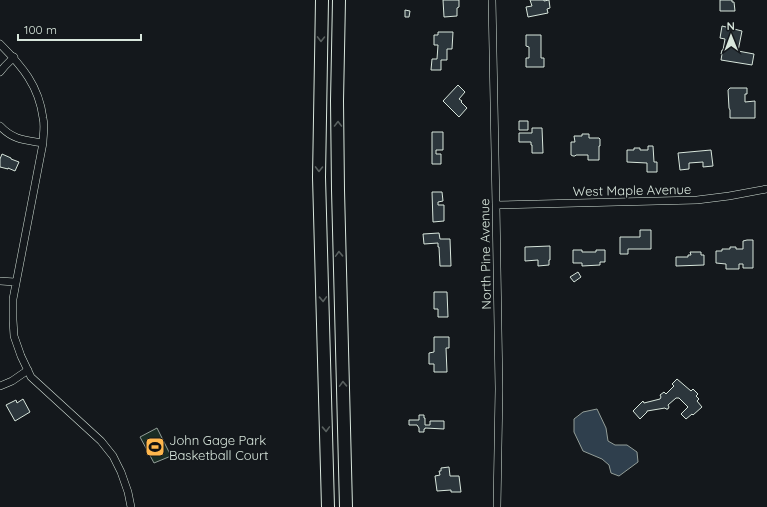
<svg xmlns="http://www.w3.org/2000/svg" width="767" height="507" font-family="Quicksand,sans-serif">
	<rect width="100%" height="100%" fill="#14181c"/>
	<path fill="#1a2d24" stroke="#939e99" d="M 157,428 L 171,456 L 154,463 L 140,437 Z"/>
	<path fill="#2f3f4d" stroke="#939e99" d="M 597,409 L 606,428 L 608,441 L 615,445 L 627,445 L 637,452 L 638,462 L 619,476 L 611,473 L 609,465 L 602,459 L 583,451 L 574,432 L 574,419 L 583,412 Z"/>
	<path fill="#2c363c" stroke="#d8e6dc" d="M 443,0 L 459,0 L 459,7 L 457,8 L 457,16 L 444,17 Z
		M 530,0 L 544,0 L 544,1 L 549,0 L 550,8 L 547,9 L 548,13 L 528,17 L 526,7 L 532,6 Z
		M 720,0 L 732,0 L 732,2 L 734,2 L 735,11 L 720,11 Z
		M 405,10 L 410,11 L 409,17 L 405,17 Z
		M 722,26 L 742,31 L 738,51 L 754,54 L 752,65 L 721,60 L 722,54 L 721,54 L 722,50 L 723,50 L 725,39 L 720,38 Z
		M 438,32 L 453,32 L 452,49 L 447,49 L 447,60 L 441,60 L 441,70 L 431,70 L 432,59 L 437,59 L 438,45 L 434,45 L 434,35 L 438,35 Z
		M 526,35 L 541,35 L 541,58 L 544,58 L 544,67 L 526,67 L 526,58 L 529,58 L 529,47 L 526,46 Z
		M 458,85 L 465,92 L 459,99 L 462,101 L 461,102 L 467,108 L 459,117 L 443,101 Z
		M 730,88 L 747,88 L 747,94 L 745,94 L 745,102 L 755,101 L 755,118 L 730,118 L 730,110 L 729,108 L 728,90 Z
		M 519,121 L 528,121 L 528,130 L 519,130 Z
		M 532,128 L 542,128 L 543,153 L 532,153 L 532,145 L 531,145 L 531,142 L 519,142 L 519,133 L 532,133 Z
		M 432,132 L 443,132 L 443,150 L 436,150 L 436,154 L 441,154 L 441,164 L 432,164 Z
		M 582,134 L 589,134 L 589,138 L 599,138 L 600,139 L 600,146 L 599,146 L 599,160 L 588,160 L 588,155 L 576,155 L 575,156 L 573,156 L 571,155 L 571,142 L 575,142 L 574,136 L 582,136 Z
		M 648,146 L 653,146 L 654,162 L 657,162 L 657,172 L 647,172 L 647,163 L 627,162 L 627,150 L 634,150 L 634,148 L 640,148 L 640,150 L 648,150 Z
		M 711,150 L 713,166 L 703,167 L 703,162 L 689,163 L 689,169 L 680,170 L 678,153 Z
		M 2,154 L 11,158 L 11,159 L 19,162 L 15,171 L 8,168 L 8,169 L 0,167 L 0,159 Z
		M 432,192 L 442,192 L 443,201 L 438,202 L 438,205 L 444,205 L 444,221 L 433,222 Z
		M 640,230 L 651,230 L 651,249 L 628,249 L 628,254 L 620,254 L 620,237 L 640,237 Z
		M 439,233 L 440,239 L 450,239 L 451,266 L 440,266 L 439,247 L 438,247 L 438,243 L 424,244 L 423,234 Z
		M 747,240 L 753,240 L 753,268 L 743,268 L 743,264 L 739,264 L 739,269 L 726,269 L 726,264 L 716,263 L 716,251 L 722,251 L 722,249 L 730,249 L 730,247 L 736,247 L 736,249 L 743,249 L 743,241 Z
		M 550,246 L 550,260 L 549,260 L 549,265 L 538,266 L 538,260 L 525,261 L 525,247 Z
		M 573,250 L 582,250 L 582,252 L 596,252 L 596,250 L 605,250 L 605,262 L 600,262 L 600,265 L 582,266 L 582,263 L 573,263 Z
		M 690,252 L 701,252 L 701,255 L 704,255 L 704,265 L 676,266 L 676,257 L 688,257 L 688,255 L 691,255 Z
		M 578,272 L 581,277 L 574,282 L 570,277 Z
		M 434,292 L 447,292 L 448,317 L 438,317 L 438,309 L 434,309 Z
		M 434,337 L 449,337 L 449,348 L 446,348 L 447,372 L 434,372 L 434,364 L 429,364 L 429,353 L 434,352 Z
		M 677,379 L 691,391 L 693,389 L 698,394 L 696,396 L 699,399 L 697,401 L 702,407 L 693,415 L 692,414 L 686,419 L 681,414 L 688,407 L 679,398 L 676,398 L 668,405 L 669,407 L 668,409 L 666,409 L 665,408 L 647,411 L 647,412 L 640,419 L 633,411 L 643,401 L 644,403 L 660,399 L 661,397 L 660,395 L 664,392 L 666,394 L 674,386 L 672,384 Z
		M 23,399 L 30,412 L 15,421 L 6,405 L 16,400 L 17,403 Z
		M 419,415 L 424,415 L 424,418 L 425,418 L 425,425 L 430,425 L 430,421 L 444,421 L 444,429 L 425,428 L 425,429 L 424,429 L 424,432 L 419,432 L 419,428 L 417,425 L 409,425 L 409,420 L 419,420 Z
		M 449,467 L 450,476 L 459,476 L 461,492 L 451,492 L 451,490 L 437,491 L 435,476 L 440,475 L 439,471 L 441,471 L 441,468 Z"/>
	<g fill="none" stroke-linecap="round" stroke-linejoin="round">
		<g stroke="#d8e6dc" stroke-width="8">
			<path id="minor" d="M 492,0 L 496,205 L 499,389 L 497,507
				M 0,44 C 22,66 39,86 43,118 C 45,126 43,135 43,143 L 13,299 L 13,320 L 14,336 L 21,356 L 31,377 L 101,441 L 113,456 L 121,472 L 128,492 L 131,507
				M 0,72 L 5,66 L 14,57
				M 0,126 C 13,140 25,140 43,143
				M 496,205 L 697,200 L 729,196 L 767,189
				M 0,281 L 15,282
				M 0,386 L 12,381 L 28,370"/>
		</g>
		<g stroke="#d8e6dc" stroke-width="14">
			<path id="primary" d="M 322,0 L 319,177 L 328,507
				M 339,0 L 337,101 L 338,190 L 346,507"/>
		</g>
		<use href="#minor" stroke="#14181c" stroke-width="7"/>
		<use href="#primary" stroke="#14181c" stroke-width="12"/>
	</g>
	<defs><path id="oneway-chevron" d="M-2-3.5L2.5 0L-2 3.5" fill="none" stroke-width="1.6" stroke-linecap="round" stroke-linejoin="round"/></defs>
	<g stroke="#59605f">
		<use href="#oneway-chevron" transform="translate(321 39) rotate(91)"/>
		<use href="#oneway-chevron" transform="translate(338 124) rotate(-90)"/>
		<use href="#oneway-chevron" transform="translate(319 169) rotate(91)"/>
		<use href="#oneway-chevron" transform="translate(339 254) rotate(-92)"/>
		<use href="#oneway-chevron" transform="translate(323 299) rotate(88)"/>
		<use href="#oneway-chevron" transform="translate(343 384) rotate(-92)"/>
		<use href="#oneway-chevron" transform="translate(326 429) rotate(88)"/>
	</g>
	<defs>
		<g id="stadium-square" transform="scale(1)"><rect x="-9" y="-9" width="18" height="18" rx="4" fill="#ffb74d" stroke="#14181c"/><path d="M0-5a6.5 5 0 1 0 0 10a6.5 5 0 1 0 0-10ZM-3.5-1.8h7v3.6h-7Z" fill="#111"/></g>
	</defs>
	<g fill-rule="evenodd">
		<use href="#stadium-square" x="155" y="447"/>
	</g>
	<g text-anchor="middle" stroke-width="3" stroke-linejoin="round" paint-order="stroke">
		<g font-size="13" fill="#d8e6dc" stroke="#14181c">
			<text transform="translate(632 190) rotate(-1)" y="5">West Maple Avenue</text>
			<text transform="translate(485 254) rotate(-91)" y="5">North Pine Avenue</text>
		</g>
		<g font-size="13" fill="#d8e6dc" stroke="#14181c" text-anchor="start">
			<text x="169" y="445">John Gage Park<tspan x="169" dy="15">Basketball Court</tspan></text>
		</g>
	</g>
	<g transform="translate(731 36) rotate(359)" stroke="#14181c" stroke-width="3" paint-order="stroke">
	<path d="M0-3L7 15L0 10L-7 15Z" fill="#d8e6dc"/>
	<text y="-6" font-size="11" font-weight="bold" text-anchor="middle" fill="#d8e6dc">N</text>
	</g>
	<path d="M18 34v6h123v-6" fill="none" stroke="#d8e6dc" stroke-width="2"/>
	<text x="24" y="34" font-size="12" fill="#d8e6dc" stroke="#14181c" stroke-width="3" paint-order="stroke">100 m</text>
</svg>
